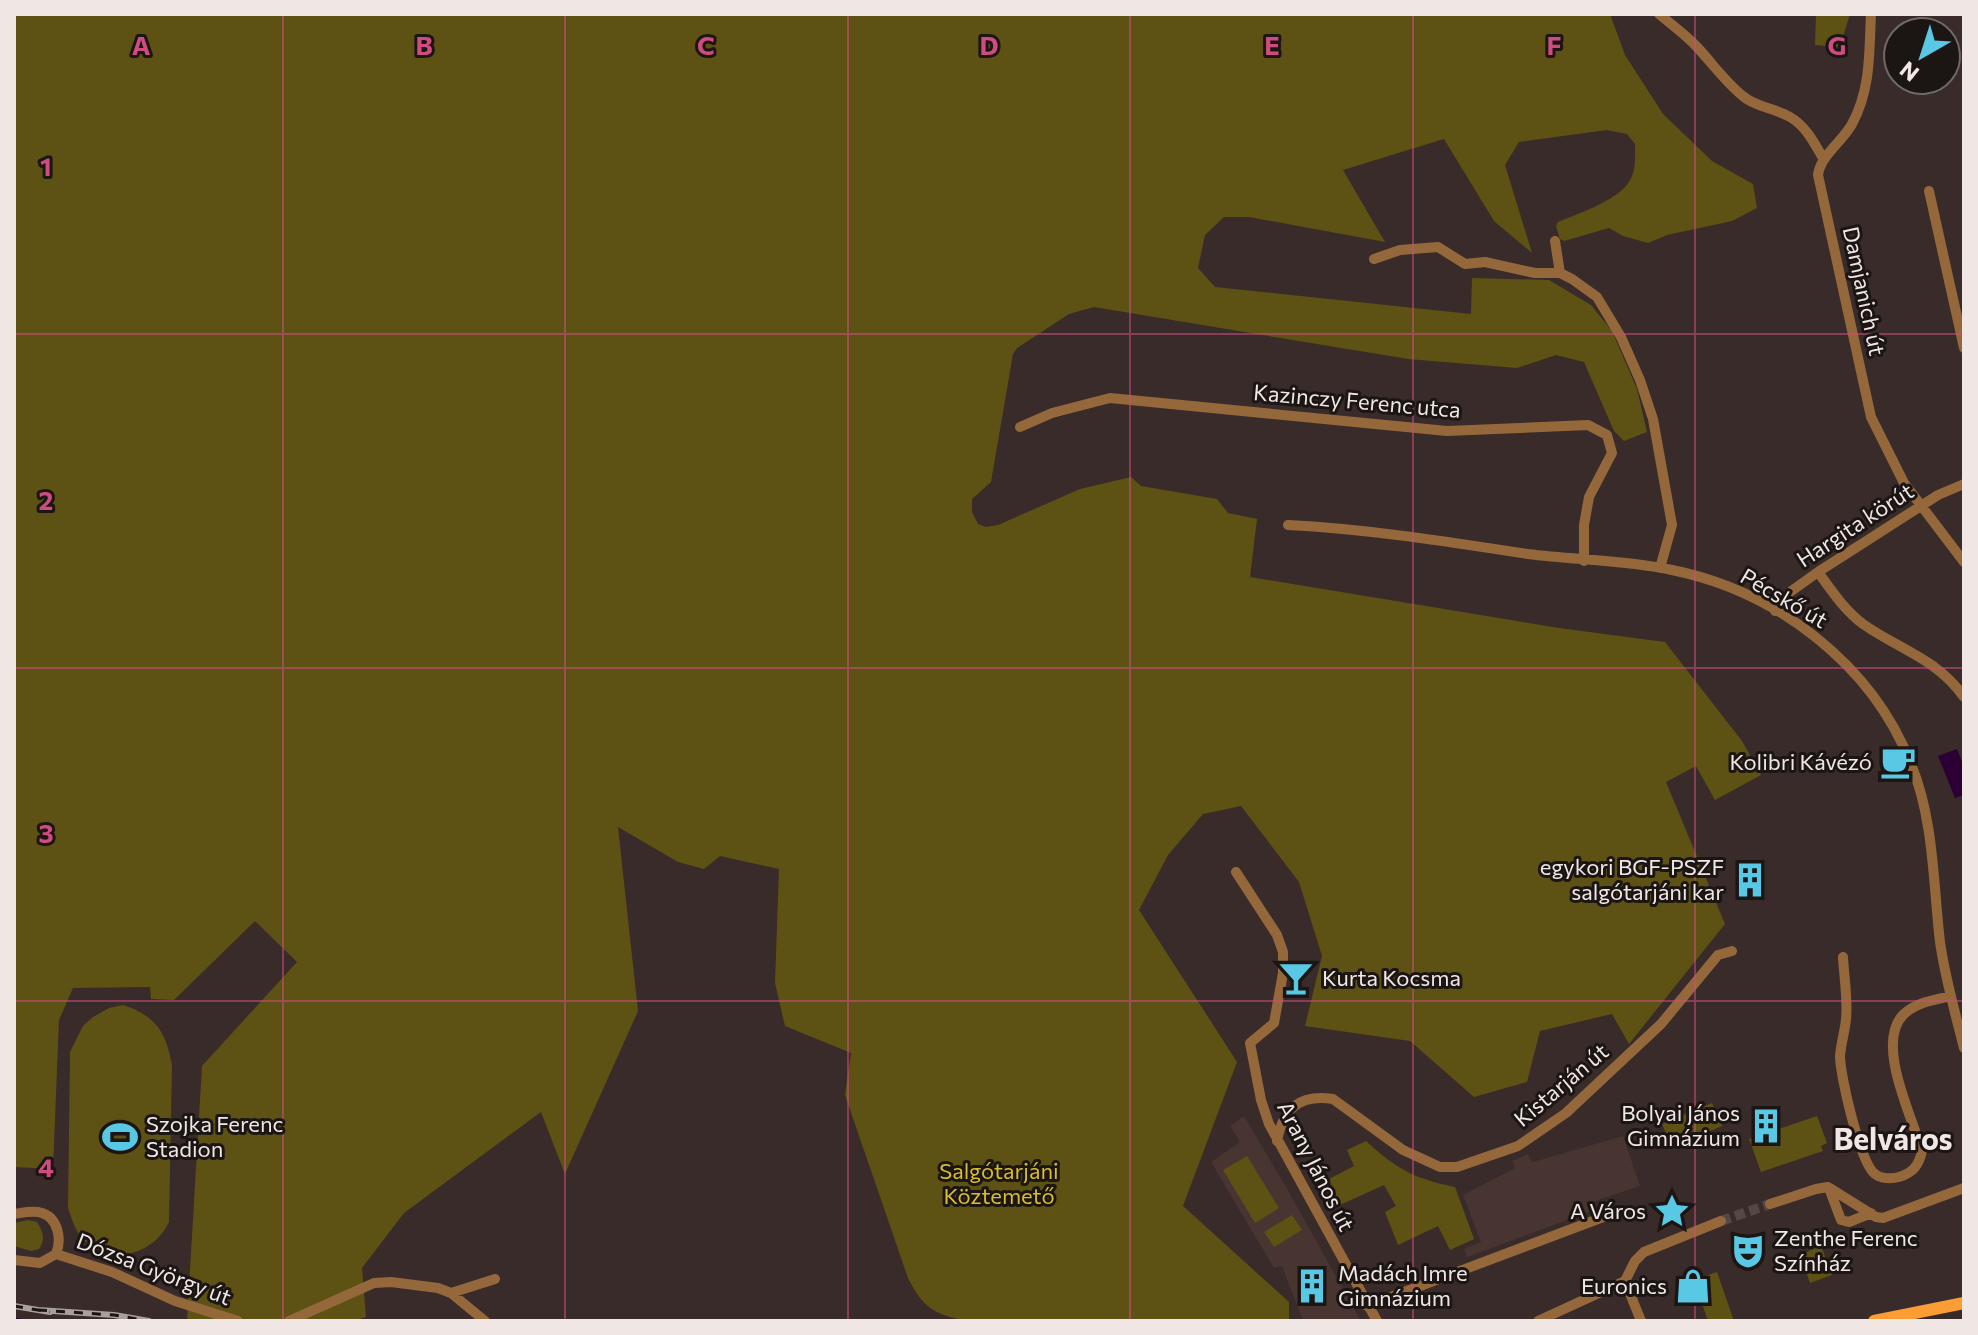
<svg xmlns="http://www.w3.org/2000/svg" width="1978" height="1335" font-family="Commissioner,sans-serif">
	<rect width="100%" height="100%" fill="#392b29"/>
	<path fill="#483431" d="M 1244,1116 L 1286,1187 L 1361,1321 L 1303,1321 L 1282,1266 L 1274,1268 L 1211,1162 L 1240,1142 L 1230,1126 Z
		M 1623,1136 L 1640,1186 L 1592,1202 L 1594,1210 L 1467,1257 L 1464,1249 L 1481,1242 L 1463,1195 L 1515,1168 L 1512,1161 L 1528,1154 L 1532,1162 L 1540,1160 Z"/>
	<path fill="#5d5214" d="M 14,14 L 1610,14 L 1625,55 L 1663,114 L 1712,161 L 1753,184 L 1757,208 L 1732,221 L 1667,235 L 1648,243 L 1623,236 L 1609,228 L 1564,241 L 1560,239 L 1556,226 L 1558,222 C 1579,213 1624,199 1632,176 C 1636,167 1635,154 1635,144 L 1627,134 L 1607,130 L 1519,142 L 1505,165 L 1532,253 L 1494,221 L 1444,139 L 1343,170 L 1385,242 L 1249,217 L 1224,217 L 1205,235 L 1198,268 L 1215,287 L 1471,314 L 1472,278 L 1549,280 L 1591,305 L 1612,331 L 1637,389 L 1647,432 L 1624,441 L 1614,431 L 1584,362 L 1556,355 L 1517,368 L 1408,359 L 1094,307 L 1069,314 L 1017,348 L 1013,354 L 991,482 L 972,499 L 972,512 L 978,524 L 986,527 L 998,525 L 1080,489 L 1131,477 L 1141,486 L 1217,499 L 1228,513 L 1257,519 L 1250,577 L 1559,628 L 1665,642 L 1742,741 L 1761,775 L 1715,800 L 1696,766 L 1666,782 L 1725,924 L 1629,1044 L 1612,1014 L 1540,1031 L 1527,1082 L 1474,1097 L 1410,1041 L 1305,1026 L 1322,956 L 1299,882 L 1241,806 L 1203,814 L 1168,855 L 1139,910 L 1237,1062 L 1183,1206 L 1289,1302 L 1289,1321 L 966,1321 C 934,1314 923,1308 908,1278 L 845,1095 L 851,1053 L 785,1026 L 775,983 L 779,869 L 720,856 L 704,869 L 678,862 L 618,827 L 638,1011 L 565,1174 L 541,1112 L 404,1213 L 362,1268 L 366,1317 L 353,1321 L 187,1321 L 202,1066 L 297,962 L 255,921 L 174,1000 L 151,999 L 150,987 L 73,988 L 59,1020 L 53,1169 L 14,1167 Z
		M 1816,14 L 1850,14 L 1840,47 L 1815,45 Z
		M 123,1005 C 156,1016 166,1032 172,1065 L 169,1222 C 154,1254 113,1266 85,1241 C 76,1233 72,1220 68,1208 L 70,1052 L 83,1026 L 93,1017 L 109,1008 Z
		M 1712,1103 L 1722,1126 L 1672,1147 L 1662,1124 Z
		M 1817,1116 L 1827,1143 L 1821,1146 L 1823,1151 L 1761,1172 L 1749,1139 Z
		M 1366,1141 C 1398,1170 1413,1178 1455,1187 L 1474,1239 L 1450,1250 L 1438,1226 L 1398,1245 L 1385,1212 L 1396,1206 L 1384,1185 L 1340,1205 L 1329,1179 L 1354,1166 L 1347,1150 Z
		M 1247,1156 L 1279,1208 L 1255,1223 L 1223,1170 Z
		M 1292,1215 L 1302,1230 L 1274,1247 L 1264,1232 Z
		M 28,1220 L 37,1222 C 43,1232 46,1239 39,1249 L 31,1251 L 14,1246 L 14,1223 Z
		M 1821,1246 L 1832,1275 L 1810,1283 L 1806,1272 L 1799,1274 L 1792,1258 Z
		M 1717,1272 L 1734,1321 L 1708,1321 L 1694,1280 Z"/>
	<path fill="#2c0034" d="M 1957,749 L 1964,767 L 1964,795 L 1955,798 L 1938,756 Z"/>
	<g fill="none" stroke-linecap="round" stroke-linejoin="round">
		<path stroke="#2c0034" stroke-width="3" d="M 14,1319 L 24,1321"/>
		<path stroke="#544745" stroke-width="10" stroke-dasharray="10 5" stroke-linecap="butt" d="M 1721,1221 L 1770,1204"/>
		<path stroke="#95683c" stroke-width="10" d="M 1659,14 C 1672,25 1686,35 1697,47 C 1713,64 1725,82 1744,97 C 1758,108 1775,108 1790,117 C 1806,126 1815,144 1824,160
			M 1871,14 C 1869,53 1871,89 1852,124 C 1843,141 1820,156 1818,175 L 1871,417 L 1904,483 L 1964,562
			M 1929,191 L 1964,348
			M 1555,241 L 1560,273
			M 1374,259 L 1400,250 L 1438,247 L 1465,264 L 1485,262 L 1535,273 L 1560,273 L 1572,279 L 1597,297 L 1621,337 L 1640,380 L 1653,419 L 1672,525 L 1660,568
			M 1020,427 L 1052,413 L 1110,398 L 1447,431 L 1588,425 L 1607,435 L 1612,453 L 1589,497 L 1584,525 L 1584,561
			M 1288,525 C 1368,529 1449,542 1528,554 C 1576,560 1625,560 1672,570 C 1776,591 1872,664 1911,764 C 1934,820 1933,882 1940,942 C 1945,978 1955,1012 1964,1048
			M 1818,572 C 1832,591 1844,610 1863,624 C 1900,650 1936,658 1964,697
			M 1775,611 L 1790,592 L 1818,572 L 1938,495 L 1964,484
			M 1236,872 L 1277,935 L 1283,952 L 1283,973 L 1274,1023 L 1250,1043 L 1261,1100 L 1269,1124 L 1377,1321
			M 1843,957 C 1844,977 1848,999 1846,1019 C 1845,1031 1841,1043 1840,1056 C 1840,1075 1860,1163 1875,1174 C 1881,1179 1892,1179 1899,1177 C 1913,1173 1919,1165 1922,1151 C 1913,1119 1874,1042 1904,1014 C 1917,1002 1934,1000 1951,996
			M 1277,1141 C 1283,1109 1299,1094 1333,1099 L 1403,1150 L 1440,1167 L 1457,1167 L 1518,1146 L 1566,1113 L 1661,1024 L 1718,955 L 1732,951
			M 1829,1188 L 1841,1220 L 1849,1222 L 1871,1213
			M 1770,1204 L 1816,1189 L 1828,1187 L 1876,1217 L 1883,1218 L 1964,1188
			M 14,1214 C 22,1213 33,1210 42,1213 C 58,1218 62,1239 56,1254
			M 56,1254 L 112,1272 L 175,1301 L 238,1321
			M 14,1260 L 40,1263 L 56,1254
			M 1625,1281 L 1641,1321
			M 451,1293 L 495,1279
			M 1367,1306 L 1606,1216
			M 289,1321 L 374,1283 L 391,1282 L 438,1288 L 451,1293 L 485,1321
			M 1538,1321 L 1625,1281 L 1635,1261 L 1644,1252 L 1721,1221"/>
		<path stroke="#fb9d34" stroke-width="12" d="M 1874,1321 L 1964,1303"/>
		<g stroke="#aa9f9d" stroke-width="6">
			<path id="rail" d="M 14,1306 L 50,1312
				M 38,1310 L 114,1315 L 149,1321"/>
		</g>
		<use href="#rail" stroke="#1b1514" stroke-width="3" stroke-dasharray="9" stroke-linecap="butt"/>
	</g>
	<path fill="none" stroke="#ce4c7e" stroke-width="2" stroke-opacity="0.55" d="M 283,14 L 283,1321M 565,14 L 565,1321M 848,14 L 848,1321M 1130,14 L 1130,1321M 1413,14 L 1413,1321M 1695,14 L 1695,1321M 14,334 L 1964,334M 14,668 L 1964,668M 14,1001 L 1964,1001"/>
	<defs>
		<g id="cafe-bare" transform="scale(2.76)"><path d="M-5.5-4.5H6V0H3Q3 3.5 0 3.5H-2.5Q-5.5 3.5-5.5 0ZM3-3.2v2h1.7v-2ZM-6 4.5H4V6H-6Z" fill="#59c8e5" stroke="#1b1514" stroke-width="2.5" paint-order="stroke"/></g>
		<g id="building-bare" transform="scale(2.76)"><path d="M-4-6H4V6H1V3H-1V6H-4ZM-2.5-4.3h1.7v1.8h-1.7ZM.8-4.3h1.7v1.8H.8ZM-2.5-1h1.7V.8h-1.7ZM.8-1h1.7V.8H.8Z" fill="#59c8e5" stroke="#1b1514" stroke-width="2.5" paint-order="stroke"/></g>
		<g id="bar-bare" transform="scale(2.76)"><path d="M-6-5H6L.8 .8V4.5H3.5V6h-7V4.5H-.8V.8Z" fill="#59c8e5" stroke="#1b1514" stroke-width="2.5" paint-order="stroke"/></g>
		<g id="stadium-bare" transform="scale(2.76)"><path d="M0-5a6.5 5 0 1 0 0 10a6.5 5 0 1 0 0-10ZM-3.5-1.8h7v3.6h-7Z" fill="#59c8e5" stroke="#1b1514" stroke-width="2.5" paint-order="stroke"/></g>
		<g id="sight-bare" transform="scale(2.76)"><path d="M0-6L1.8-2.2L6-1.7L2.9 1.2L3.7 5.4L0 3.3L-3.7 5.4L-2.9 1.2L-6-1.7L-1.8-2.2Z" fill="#59c8e5" stroke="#1b1514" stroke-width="2.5" paint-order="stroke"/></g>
		<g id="theatre-bare" transform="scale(2.76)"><path d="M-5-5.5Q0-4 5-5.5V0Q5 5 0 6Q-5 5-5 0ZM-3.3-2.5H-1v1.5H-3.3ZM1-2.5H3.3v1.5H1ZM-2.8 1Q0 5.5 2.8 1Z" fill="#59c8e5" stroke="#1b1514" stroke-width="2.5" paint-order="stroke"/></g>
		<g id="shop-bare" transform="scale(2.76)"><path d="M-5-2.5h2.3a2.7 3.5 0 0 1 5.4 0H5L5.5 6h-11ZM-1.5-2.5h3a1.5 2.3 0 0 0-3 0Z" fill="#59c8e5" stroke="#1b1514" stroke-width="2.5" paint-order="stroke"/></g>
	</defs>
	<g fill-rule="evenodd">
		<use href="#cafe-bare" x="1898" y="762"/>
		<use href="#building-bare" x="1750" y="880"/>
		<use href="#bar-bare" x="1296" y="978"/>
		<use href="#building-bare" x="1766" y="1126"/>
		<use href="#stadium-bare" x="120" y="1137"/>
		<use href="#sight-bare" x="1672" y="1211"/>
		<use href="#theatre-bare" x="1748" y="1251"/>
		<use href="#building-bare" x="1312" y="1286"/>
		<use href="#shop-bare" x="1693" y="1286"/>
	</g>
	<g text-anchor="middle" stroke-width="6" stroke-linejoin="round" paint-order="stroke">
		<g font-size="22" fill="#f0e7e5" stroke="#1b1514">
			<text transform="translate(1864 291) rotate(78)" y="8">Damjanich út</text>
			<text transform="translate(1357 401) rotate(5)" y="8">Kazinczy Ferenc utca</text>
			<text transform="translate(1855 525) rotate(-33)" y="8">Hargita körút</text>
			<text transform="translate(1784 598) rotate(30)" y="8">Pécskő út</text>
			<text transform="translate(1561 1085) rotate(-40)" y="8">Kistarján út</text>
			<text transform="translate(1316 1166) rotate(63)" y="8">Arany János út</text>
			<text transform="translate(154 1269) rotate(21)" y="8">Dózsa György út</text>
		</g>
		<g font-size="22" fill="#f0e7e5" stroke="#1b1514" text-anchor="end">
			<text x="1872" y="770">Kolibri Kávézó</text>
			<text x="1724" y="875">egykori BGF-PSZF<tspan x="1724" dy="25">salgótarjáni kar</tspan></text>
			<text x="1322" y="986" text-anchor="start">Kurta Kocsma</text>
			<text x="1740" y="1121">Bolyai János<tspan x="1740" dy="25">Gimnázium</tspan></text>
			<text x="146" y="1132" text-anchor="start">Szojka Ferenc<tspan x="146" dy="25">Stadion</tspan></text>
			<text x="1646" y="1219">A Város</text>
			<text x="1774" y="1246" text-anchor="start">Zenthe Ferenc<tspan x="1774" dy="25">Színház</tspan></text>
			<text x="1338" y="1281" text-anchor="start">Madách Imre<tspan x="1338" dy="25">Gimnázium</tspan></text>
			<text x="1667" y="1294">Euronics</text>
		</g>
		<g font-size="22" fill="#d8be29" stroke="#1b1514">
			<text x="999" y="1179">Salgótarjáni<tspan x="999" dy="25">Köztemető</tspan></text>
		</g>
		<g font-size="30" font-weight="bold" fill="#f0e7e5" stroke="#1b1514">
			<text x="1893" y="1150">Belváros</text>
		</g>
	</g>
	<g font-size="26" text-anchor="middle" font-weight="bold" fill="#ce4c7e" stroke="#1b1514" stroke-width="6" stroke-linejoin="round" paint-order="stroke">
		<text x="141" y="55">A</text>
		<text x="424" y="55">B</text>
		<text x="706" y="55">C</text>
		<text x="989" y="55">D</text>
		<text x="1272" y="55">E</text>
		<text x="1554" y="55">F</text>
		<text x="1837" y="55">G</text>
		<text x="46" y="176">1</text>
		<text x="46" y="510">2</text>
		<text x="46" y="843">3</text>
		<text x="46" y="1177">4</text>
	</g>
	<rect width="1978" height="1335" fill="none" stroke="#f0e7e5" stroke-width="32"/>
	<g transform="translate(1922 56) rotate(219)"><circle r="38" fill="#1b1514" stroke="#706968" stroke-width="2"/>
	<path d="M0-6L14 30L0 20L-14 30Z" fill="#59c8e5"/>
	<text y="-12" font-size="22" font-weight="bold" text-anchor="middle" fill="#f0e7e5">N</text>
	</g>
</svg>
